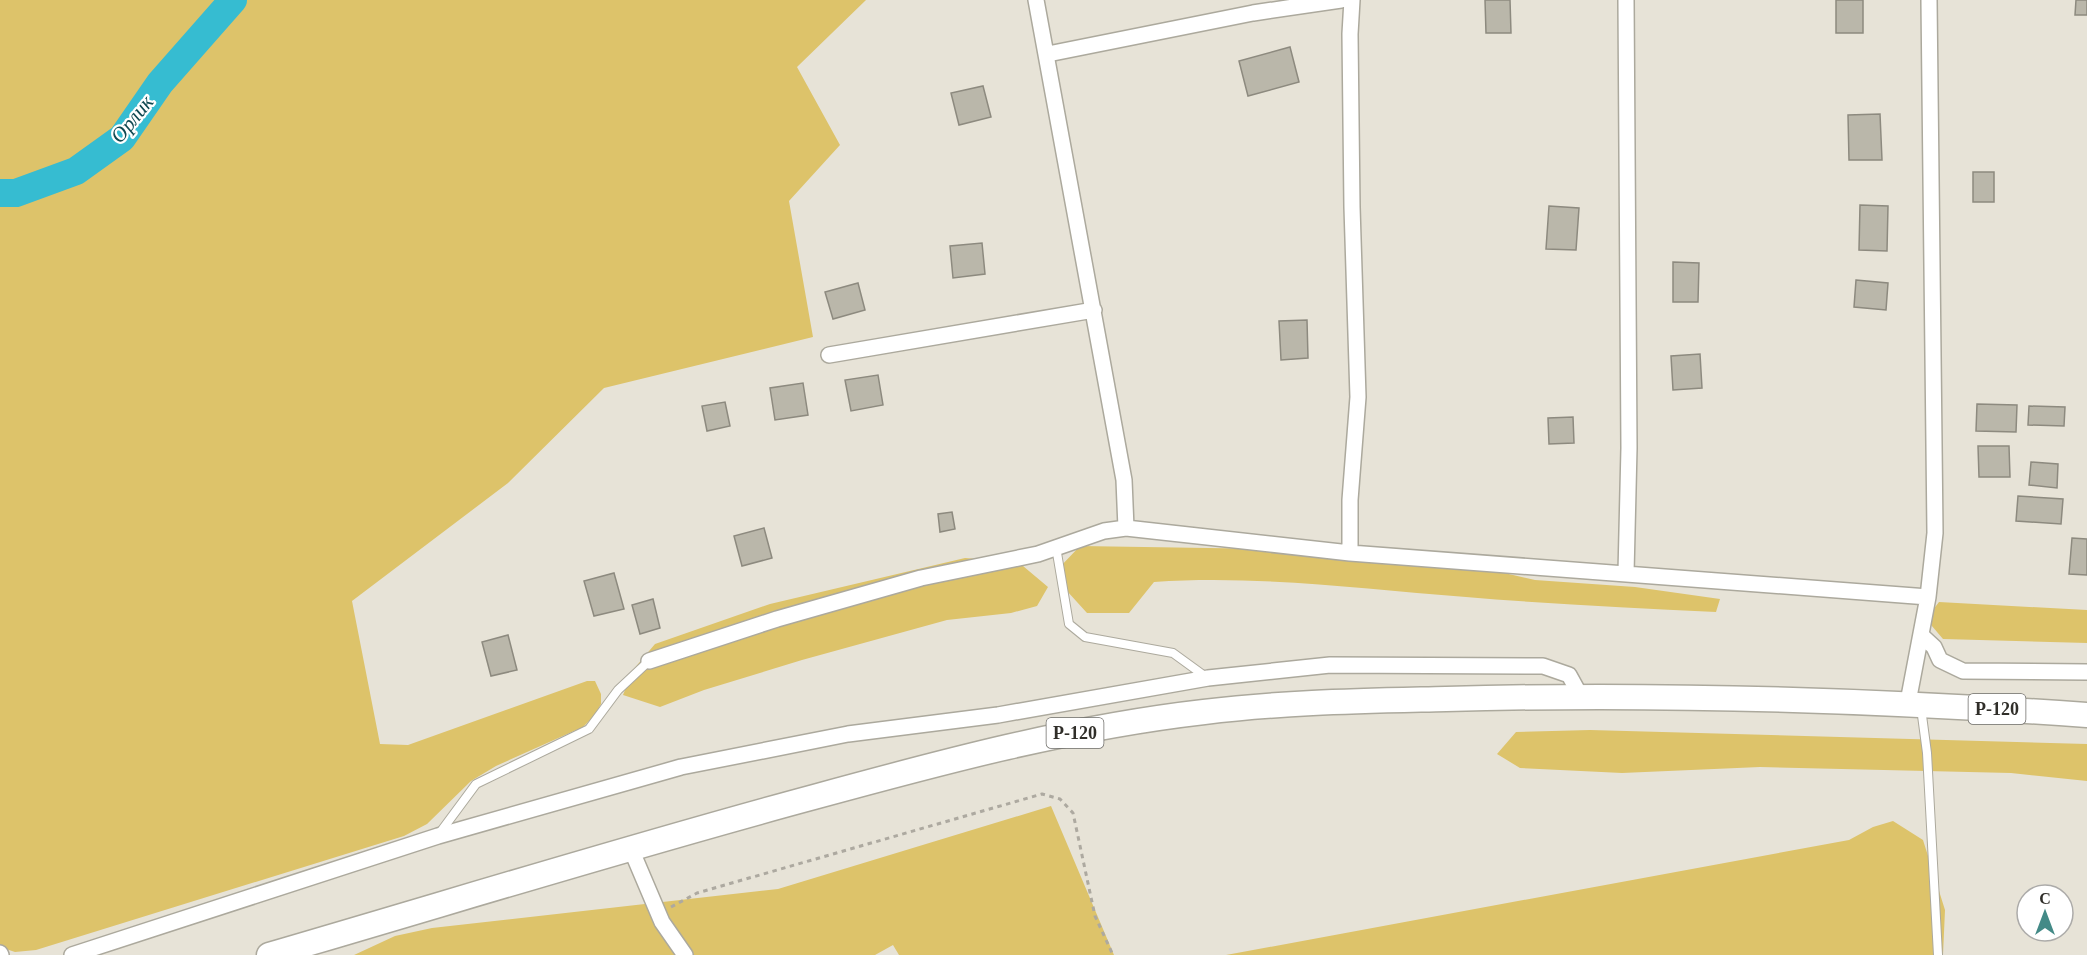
<svg xmlns="http://www.w3.org/2000/svg" width="2087" height="955" font-family="'Times New Roman',serif">
	<rect width="100%" height="100%" fill="#e7e3d7"/>
	<path fill="#ddc36a" d="M 0,0 L 866,0 L 797,67 L 840,145 L 789,201 L 813,337 L 604,388 L 508,483 L 352,601 L 380,744 L 408,745 L 587,681 L 595,681 L 601,694 L 601,704 L 594,716 L 583,727 L 496,766 L 471,781 L 427,824 L 404,836 L 36,950 L 15,952 L 0,947 Z
		M 1080,546 L 1275,549 L 1448,560 L 1535,580 L 1635,587 L 1720,599 L 1716,612 C 1633,608 1549,604 1466,597 C 1362,589 1259,575 1154,582 L 1129,613 L 1087,613 L 1067,591 L 1059,568 Z
		M 965,558 L 1004,561 L 1023,566 L 1048,587 L 1037,606 L 1011,613 L 947,620 L 802,660 L 704,690 L 660,707 L 623,695 L 633,670 L 655,644 L 770,604 Z
		M 1939,602 L 2087,610 L 2087,643 L 1943,639 L 1926,619 Z
		M 1590,730 L 2087,744 L 2087,781 L 2011,773 L 1760,767 L 1622,773 L 1520,768 L 1497,754 L 1516,732 Z
		M 1051,806 L 1114,955 L 899,955 L 893,945 L 875,955 L 354,955 L 395,936 L 432,928 L 778,889 Z
		M 1893,821 L 1923,840 L 1945,910 L 1943,955 L 1226,955 L 1849,840 L 1873,827 Z"/>
	<g fill="none" stroke-linecap="round" stroke-linejoin="round">
		<path stroke="#36bcd1" stroke-width="28" d="M 0,193 L 16,193 L 76,171 L 122,138 L 160,83 L 233,0"/>
	</g>
	<path fill="#bab7aa" stroke="#8d8a7f" stroke-width="1.5" d="M 1485,0 L 1510,0 L 1511,33 L 1486,33 Z
		M 1836,0 L 1863,0 L 1863,33 L 1836,33 Z
		M 2076,0 L 2087,0 L 2087,15 L 2075,15 Z
		M 1290,47 L 1299,82 L 1248,96 L 1239,61 Z
		M 983,86 L 991,117 L 959,125 L 951,93 Z
		M 1880,114 L 1882,160 L 1849,160 L 1848,115 Z
		M 1973,172 L 1994,172 L 1994,202 L 1973,202 Z
		M 1860,205 L 1888,206 L 1887,251 L 1859,250 Z
		M 1549,206 L 1579,208 L 1576,250 L 1546,249 Z
		M 982,243 L 985,274 L 953,278 L 950,246 Z
		M 1673,262 L 1699,263 L 1698,302 L 1673,302 Z
		M 1856,280 L 1888,283 L 1886,310 L 1854,307 Z
		M 858,283 L 865,310 L 833,319 L 825,292 Z
		M 1307,320 L 1308,358 L 1281,360 L 1279,321 Z
		M 1700,354 L 1702,388 L 1673,390 L 1671,356 Z
		M 878,375 L 883,405 L 851,411 L 845,380 Z
		M 803,383 L 808,415 L 775,420 L 770,388 Z
		M 725,402 L 730,426 L 707,431 L 702,406 Z
		M 1977,404 L 2017,405 L 2016,432 L 1976,431 Z
		M 2029,406 L 2065,407 L 2064,426 L 2028,425 Z
		M 1573,417 L 1574,443 L 1549,444 L 1548,418 Z
		M 1978,446 L 2009,446 L 2010,477 L 1979,477 Z
		M 2031,462 L 2058,464 L 2057,488 L 2029,485 Z
		M 2018,496 L 2063,499 L 2061,524 L 2016,521 Z
		M 952,512 L 955,529 L 940,532 L 938,514 Z
		M 764,528 L 772,558 L 742,566 L 734,536 Z
		M 2072,538 L 2087,539 L 2087,575 L 2069,574 Z
		M 614,573 L 624,609 L 594,616 L 584,581 Z
		M 653,599 L 660,628 L 640,634 L 632,605 Z
		M 508,635 L 517,670 L 491,676 L 482,642 Z"/>
	<g fill="none" stroke-linecap="round" stroke-linejoin="round">
		<g stroke="#aca99d" stroke-width="10">
			<path id="service" d="M 1056,547 L 1069,624 L 1085,637 L 1173,653 L 1206,677
				M 1921,708 L 1927,753 L 1938,955
				M 439,834 L 476,784 L 589,729 L 618,690 L 649,661"/>
		</g>
		<g stroke="#aca99d" stroke-width="18">
			<path id="minor" d="M 1048,54 L 1253,13 L 1341,0
				M 829,355 L 1094,310
				M 1126,528 L 1350,553 L 1928,597
				M 1350,553 L 1350,500 L 1358,397 L 1352,207 L 1350,34 L 1352,0
				M 1626,573 L 1629,448 L 1626,0
				M 1921,635 L 1934,647 L 1940,660 L 1963,671 L 2087,672
				M 649,661 L 777,619 L 921,578 L 1038,554 L 1104,531 L 1126,528 L 1124,480 L 1036,0
				M 1908,702 L 1928,597 L 1935,533 L 1929,0
				M 631,849 L 662,922 L 685,955
				M 0,953 L 1,955
				M 72,955 L 438,836 L 681,767 L 848,734 L 998,715 L 1208,678 L 1330,665 L 1543,666 L 1569,675 L 1580,695"/>
		</g>
		<g stroke="#aca99d" stroke-width="27">
			<path id="trunk" d="M 269,955 C 451,902 632,846 814,797 C 942,762 1072,727 1204,712 C 1284,702 1366,701 1446,699 C 1660,693 1873,700 2087,715"/>
		</g>
		<path stroke="#ada9a0" stroke-width="3" stroke-dasharray="4.5 4.5" stroke-linecap="butt" d="M 671,907 L 697,893 L 1042,794 L 1060,799 L 1073,813 L 1095,916 L 1113,955"/>
		<use href="#service" stroke="#fff" stroke-width="8"/>
		<use href="#minor" stroke="#fff" stroke-width="15"/>
		<use href="#trunk" stroke="#fff" stroke-width="24"/>
	</g>
	<g text-anchor="middle" stroke-width="4.5" stroke-linejoin="round" paint-order="stroke">
		<g fill="#fff" stroke="#6e6d69" stroke-width="1.5">
			<rect x="1968.5" y="694" width="57" height="30" rx="4.5"/>
			<rect x="1046.5" y="718" width="57" height="30" rx="4.5"/>
		</g>
		<g font-size="18" font-weight="bold" fill="#302e29">
			<text x="1997" y="715">Р-120</text>
			<text x="1075" y="739">Р-120</text>
		</g>
		<g font-size="21" font-style="italic" fill="#104952" stroke="#fff">
			<text transform="translate(132 119) rotate(-51)" y="7">Орлик</text>
		</g>
	</g>
	<g transform="translate(2045 913)"><circle r="28" fill="#ffffff" stroke="#acaba9" stroke-width="1.5"/>
	<path d="M0-4.5L10 22L0 15L-10 22Z" fill="#438a87"/>
	<text y="-9" font-size="16" font-weight="bold" text-anchor="middle" fill="#302e29">С</text>
	</g>
</svg>
